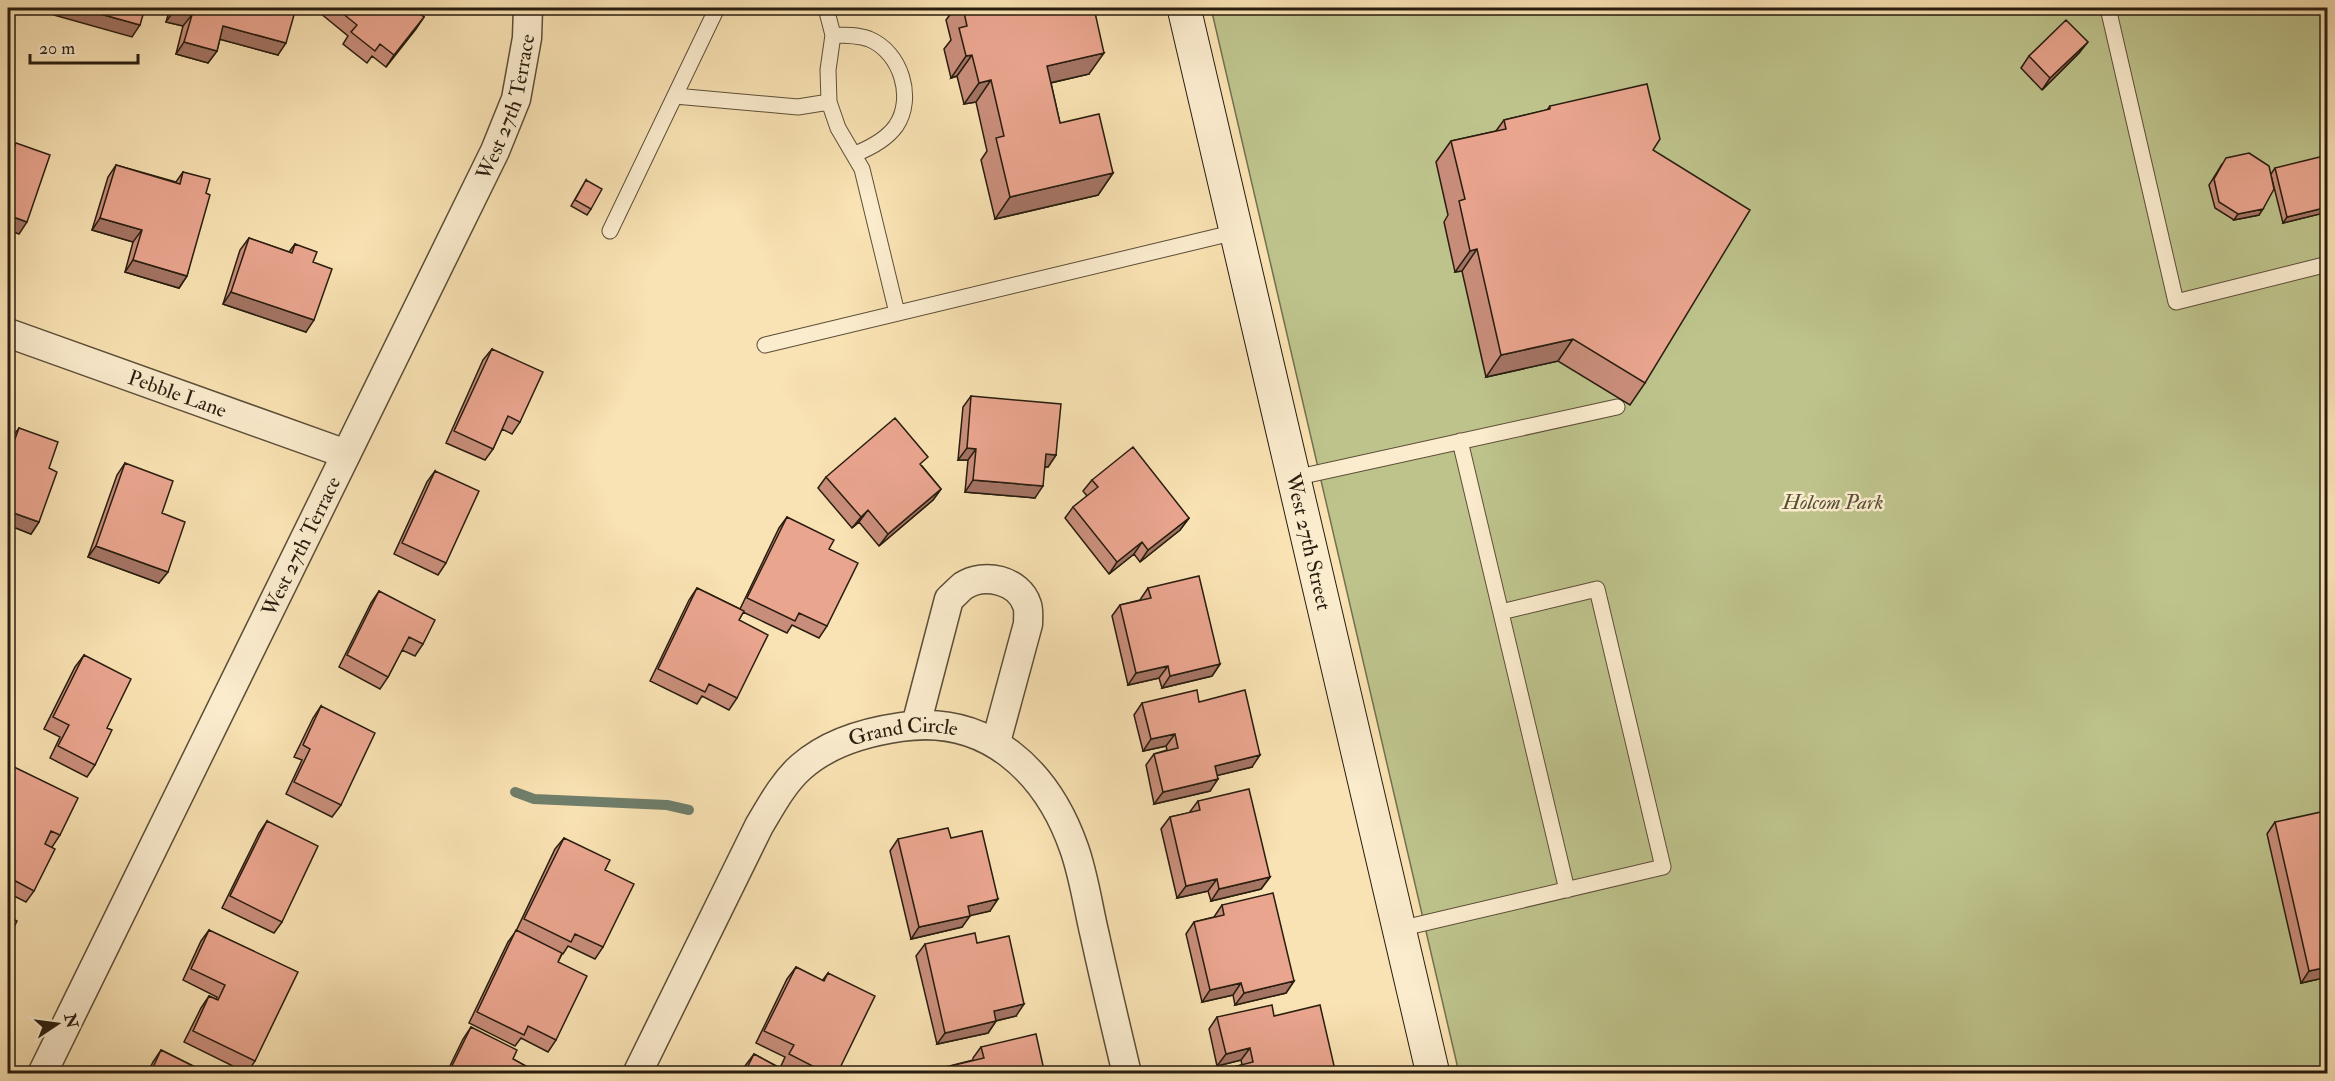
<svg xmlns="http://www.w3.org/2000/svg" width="2335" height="1081" font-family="'IM FELL Double Pica',serif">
	<rect width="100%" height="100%" fill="#f9e2b3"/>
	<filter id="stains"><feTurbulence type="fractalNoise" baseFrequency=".00333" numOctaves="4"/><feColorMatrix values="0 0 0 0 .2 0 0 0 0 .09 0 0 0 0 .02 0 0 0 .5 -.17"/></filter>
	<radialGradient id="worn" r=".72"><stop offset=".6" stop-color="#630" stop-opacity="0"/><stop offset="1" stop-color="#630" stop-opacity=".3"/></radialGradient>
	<path fill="#bec38c" stroke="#73704e" stroke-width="1.5" d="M 1211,8 L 2327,8 L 2327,1073 L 1459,1073 Z"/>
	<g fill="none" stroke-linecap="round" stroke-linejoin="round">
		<path stroke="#6f7e6b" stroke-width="10" d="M 515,792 L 534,799 L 667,805 L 689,810"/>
		<g stroke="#5c4e38" stroke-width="17">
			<path id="lane" d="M 826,8 L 833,35 L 828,70 L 829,102 L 838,128 L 862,169 L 897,313
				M 2108,8 L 2176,302 L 2328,264
				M 833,35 C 845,35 858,35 869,39 C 901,52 915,98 896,126 C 886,140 870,148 855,154
				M 675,96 L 798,107 L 829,102
				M 610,231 L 717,8
				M 765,345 L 1236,232
				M 1460,441 L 1567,890
				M 1294,478 L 1617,407
				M 1399,929 L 1663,867 L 1597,589 L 1501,612"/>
		</g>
		<g stroke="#5c4e38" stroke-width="31">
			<g id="street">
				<path id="s1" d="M 8,333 L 346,454"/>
				<path d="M 916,725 L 949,599 C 954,595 958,590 963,586 C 984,572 1019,580 1027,605 C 1029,610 1028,619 1028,624 L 996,742"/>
				<path id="s2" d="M 42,1074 L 495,151 L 516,99 L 527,38 L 528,8"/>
				<path id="s3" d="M 637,1074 L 759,826 C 771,806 783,783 801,767 C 828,743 866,732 901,727 C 987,714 1047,771 1074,848 C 1084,876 1088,907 1095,936 C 1105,982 1116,1028 1127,1074"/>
			</g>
		</g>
		<g stroke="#281d0f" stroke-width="35">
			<g id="secondary">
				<path id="s4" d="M 1184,8 L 1433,1074"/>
			</g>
		</g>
		<use href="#lane" stroke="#fbecce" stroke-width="15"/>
		<use href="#street" stroke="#fbecce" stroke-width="28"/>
		<use href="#secondary" stroke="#fbecce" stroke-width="33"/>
	</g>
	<path fill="#c98e7b" stroke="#281d0f" stroke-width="1.5" d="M 170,8 L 296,8 L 278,55 L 220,39 L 217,51 L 208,63 L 176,54 L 183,26 L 166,22 Z
		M 324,8 L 412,8 L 424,17 L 386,67 L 372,56 L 367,63 L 343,44 L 348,36 L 320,13 Z
		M 955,8 L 1094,8 L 1089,74 L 1051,83 L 1060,123 L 1113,173 L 1098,195 L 995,219 L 981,160 L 987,151 L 976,102 L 964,104 L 957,76 L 951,78 L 944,49 L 951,40 L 946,20 Z
		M 2079,53 L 2042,90 L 2021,68 L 2029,56 Z
		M 1550,106 L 1653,150 L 1645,383 L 1630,405 L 1558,361 L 1486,377 L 1462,271 L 1455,272 L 1444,222 L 1448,215 L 1436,162 L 1451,141 L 1496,131 L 1504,120 L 1547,110 Z
		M 2222,164 L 2271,174 L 2275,168 L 2328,212 L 2283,223 L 2272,179 L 2259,215 L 2234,220 L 2215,208 L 2209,185 Z
		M 116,165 L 176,182 L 183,172 L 206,193 L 187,276 L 179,288 L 125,272 L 133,242 L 92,230 L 108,177 Z
		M 586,180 L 591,209 L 587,215 L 571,206 Z
		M 249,238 L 289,252 L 295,244 L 313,262 L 306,332 L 223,304 L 240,250 Z
		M 492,349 L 520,422 L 512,434 L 502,429 L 493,449 L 485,460 L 446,443 L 483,360 Z
		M 971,396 L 1056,455 L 1048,467 L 1045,467 L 1035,498 L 965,492 L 968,460 L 958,460 L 963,407 Z
		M 19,428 L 49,468 L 39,522 L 31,534 L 8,525 L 8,448 L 10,440 Z
		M 125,463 L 162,513 L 159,583 L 88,557 L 117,475 Z
		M 922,466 L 941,489 L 933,500 L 879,546 L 859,522 L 852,528 L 818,488 L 826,477 Z
		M 435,471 L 446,563 L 438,575 L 394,554 L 427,482 Z
		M 1092,480 L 1189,518 L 1180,530 L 1140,562 L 1134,554 L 1109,574 L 1065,518 L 1073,507 L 1087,496 L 1083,491 Z
		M 787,517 L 829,549 L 827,626 L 819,638 L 792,625 L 787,633 L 743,612 L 739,620 L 737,698 L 729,710 L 702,696 L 697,704 L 650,681 L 689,600 L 697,588 L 740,609 L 779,528 Z
		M 1148,588 L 1220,664 L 1212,676 L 1162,688 L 1159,678 L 1128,685 L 1112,616 L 1120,605 L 1140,600 Z
		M 379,591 L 423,644 L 415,656 L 402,650 L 388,677 L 380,689 L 339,667 L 371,603 Z
		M 84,655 L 107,728 L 95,765 L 87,777 L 50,758 L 60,737 L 44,729 L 75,667 Z
		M 1199,702 L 1252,767 L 1218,775 L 1210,791 L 1154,804 L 1146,765 L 1154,754 L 1167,750 L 1166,746 L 1143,751 L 1134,715 L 1142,703 Z
		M 321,706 L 341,805 L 332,817 L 286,794 L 302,760 L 294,757 L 313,718 Z
		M 12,766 L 60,835 L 52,847 L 34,891 L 26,902 L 8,893 L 8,772 Z
		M 1198,801 L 1270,877 L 1261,889 L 1211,901 L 1208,891 L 1177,898 L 1161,829 L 1170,817 L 1189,813 Z
		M 267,821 L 282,922 L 274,933 L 222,908 L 259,833 Z
		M 2275,822 L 2328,840 L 2328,909 L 2323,910 L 2328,977 L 2301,983 L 2267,834 Z
		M 564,838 L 605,870 L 603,947 L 595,959 L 568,946 L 563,954 L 562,954 L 558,962 L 556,1040 L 548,1052 L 521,1038 L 515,1046 L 469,1023 L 508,942 L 516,931 L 555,849 Z
		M 951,838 L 990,911 L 970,915 L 962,927 L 911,939 L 890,851 L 898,839 Z
		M 1222,905 L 1294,981 L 1286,993 L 1235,1005 L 1233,995 L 1202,1002 L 1186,934 L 1194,922 L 1214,917 Z
		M 209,930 L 255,1061 L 247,1073 L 184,1042 L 201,1008 L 209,996 L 216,999 L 217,997 L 183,980 L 201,941 Z
		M 925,944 L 1016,1016 L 996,1021 L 988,1033 L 937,1044 L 916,956 Z
		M 796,967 L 822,981 L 828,973 L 837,1074 L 796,1074 L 781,1066 L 785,1057 L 756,1043 L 787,979 Z
		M 1274,1016 L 1335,1070 L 1333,1074 L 1225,1074 L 1229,1068 L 1242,1065 L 1241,1060 L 1217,1066 L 1209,1029 L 1217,1017 Z
		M 471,1027 L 513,1059 L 540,1074 L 446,1074 L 463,1039 Z
		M 981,1047 L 1042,1074 L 934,1074 L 938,1069 L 973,1060 L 973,1058 Z
		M 161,1050 L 209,1074 L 147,1074 L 153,1062 Z
		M 754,1054 L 791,1074 L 741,1074 L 745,1066 Z"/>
	<path fill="#a47464" stroke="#281d0f" stroke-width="1.5" d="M 59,8 L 79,8 L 140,25 L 132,37 L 54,15 Z
		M 174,10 L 192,15 L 183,26 L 166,22 Z
		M 424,17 L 416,29 L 386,67 L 394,55 Z
		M 223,26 L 286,43 L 278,55 L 215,38 Z
		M 184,42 L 217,51 L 208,63 L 176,54 Z
		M 2088,42 L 2079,53 L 2042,90 L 2050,78 Z
		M 1104,53 L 1089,74 L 1032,87 L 1047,66 Z
		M 972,55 L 957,76 L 951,78 L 966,56 Z
		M 991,80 L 976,102 L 964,104 L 979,83 Z
		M 1113,173 L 1098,195 L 995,219 L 1010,197 Z
		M 2328,207 L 2328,212 L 2283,223 L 2287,217 Z
		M 2263,209 L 2259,215 L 2234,220 L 2238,214 Z
		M 8,215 L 27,222 L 19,234 L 8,230 Z
		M 100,218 L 142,230 L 133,242 L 92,230 Z
		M 1477,249 L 1462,271 L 1455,272 L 1470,251 Z
		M 133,260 L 187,276 L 179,288 L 125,272 Z
		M 231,292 L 314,320 L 306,332 L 223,304 Z
		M 1573,339 L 1558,361 L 1486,377 L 1501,355 Z
		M 967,448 L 976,449 L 968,460 L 958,460 Z
		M 1046,454 L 1056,455 L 1048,467 L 1038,466 Z
		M 973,480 L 1043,486 L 1035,498 L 965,492 Z
		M 941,489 L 933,500 L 879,546 L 888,534 Z
		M 868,510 L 859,522 L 852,528 L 861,517 Z
		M 8,511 L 39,522 L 31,534 L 8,525 Z
		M 1189,518 L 1180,530 L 1140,562 L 1148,550 Z
		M 1142,542 L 1134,554 L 1109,574 L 1117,562 Z
		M 96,546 L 168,572 L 159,583 L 88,557 Z
		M 1220,664 L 1212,676 L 1162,688 L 1170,676 Z
		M 1168,666 L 1159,678 L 1128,685 L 1136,673 Z
		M 1175,734 L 1166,746 L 1143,751 L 1151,739 Z
		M 1260,755 L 1252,767 L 1207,778 L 1215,766 Z
		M 1218,779 L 1210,791 L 1154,804 L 1163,792 Z
		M 1270,877 L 1261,889 L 1211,901 L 1219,889 Z
		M 1217,879 L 1208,891 L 1177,898 L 1186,886 Z
		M 998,899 L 990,911 L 960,918 L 968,906 Z
		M 2328,899 L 2328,909 L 2312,912 L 2321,900 Z
		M 970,916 L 962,927 L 911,939 L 919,927 Z
		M 2328,967 L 2328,977 L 2301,983 L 2309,971 Z
		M 1294,981 L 1286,993 L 1235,1005 L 1244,993 Z
		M 1241,983 L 1233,995 L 1202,1002 L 1210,990 Z
		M 1024,1004 L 1016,1016 L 986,1023 L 994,1011 Z
		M 996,1021 L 988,1033 L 937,1044 L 945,1033 Z
		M 1250,1048 L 1241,1060 L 1217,1066 L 1226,1054 Z
		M 1044,1070 L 1042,1074 L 1031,1074 Z
		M 1335,1070 L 1333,1074 L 1319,1074 Z"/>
	<path fill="#eaa58f" stroke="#281d0f" stroke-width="1.5" d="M 79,8 L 145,8 L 140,25 Z
		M 175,8 L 296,8 L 286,43 L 223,26 L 217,51 L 184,42 L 192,15 L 174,10 Z
		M 336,8 L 412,8 L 424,17 L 394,55 L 380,44 L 375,51 L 351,32 L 357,25 Z
		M 963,8 L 1094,8 L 1104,53 L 1047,66 L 1060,123 L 1099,114 L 1113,173 L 1010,197 L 996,138 L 1004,136 L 991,80 L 979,83 L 972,55 L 966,56 L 959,28 L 967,26 Z
		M 2066,20 L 2088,42 L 2050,78 L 2029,56 Z
		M 1647,84 L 1660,139 L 1653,150 L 1750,210 L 1645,383 L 1573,339 L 1501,355 L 1477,249 L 1470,251 L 1459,201 L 1465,199 L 1451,141 L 1506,129 L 1504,120 L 1550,109 L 1550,106 Z
		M 16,143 L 50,155 L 27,222 L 8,215 L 8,145 L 14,147 Z
		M 2249,153 L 2269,166 L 2274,189 L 2263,209 L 2238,214 L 2219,202 L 2214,179 L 2226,158 Z
		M 2328,155 L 2328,207 L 2287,217 L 2275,168 Z
		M 116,165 L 180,184 L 183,172 L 210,179 L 206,193 L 210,195 L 187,276 L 133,260 L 142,230 L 100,218 Z
		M 586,180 L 602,189 L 591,209 L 575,200 Z
		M 249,238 L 292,253 L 295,244 L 317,252 L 313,262 L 332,269 L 314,320 L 231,292 Z
		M 492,349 L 543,372 L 520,422 L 508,416 L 493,449 L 454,431 Z
		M 971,396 L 1061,404 L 1056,455 L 1046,454 L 1043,486 L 973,480 L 976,449 L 967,448 Z
		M 895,418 L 928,457 L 920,464 L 941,489 L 888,534 L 868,510 L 861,517 L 826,477 Z
		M 19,428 L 58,442 L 49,468 L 57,472 L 39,522 L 8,511 L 8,455 L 9,455 Z
		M 1133,447 L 1189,518 L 1148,550 L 1142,542 L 1117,562 L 1073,507 L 1098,487 L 1092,480 Z
		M 125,463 L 173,481 L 162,513 L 185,522 L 168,572 L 96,546 Z
		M 435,471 L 479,491 L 446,563 L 402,543 Z
		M 787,517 L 834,540 L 829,549 L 858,563 L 827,626 L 799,613 L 795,621 L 747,598 Z
		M 1199,576 L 1220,664 L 1170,676 L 1168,666 L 1136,673 L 1120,605 L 1151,598 L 1148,588 Z
		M 697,588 L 744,611 L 739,620 L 768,635 L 737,698 L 709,684 L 705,692 L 658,669 Z
		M 379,591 L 435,620 L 423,644 L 409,637 L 388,677 L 347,655 Z
		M 84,655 L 131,679 L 107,728 L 112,730 L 95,765 L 58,746 L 69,725 L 53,717 Z
		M 1197,690 L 1199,702 L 1245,690 L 1260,755 L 1215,766 L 1218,779 L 1163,792 L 1154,754 L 1178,748 L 1175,734 L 1151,739 L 1142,703 Z
		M 321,706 L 375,733 L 341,805 L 294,782 L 310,749 L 303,745 Z
		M 12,766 L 78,798 L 60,835 L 51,831 L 45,844 L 55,849 L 34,891 L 8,877 L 8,775 Z
		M 1249,789 L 1270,877 L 1219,889 L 1217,879 L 1186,886 L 1170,817 L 1200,810 L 1198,801 Z
		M 2321,812 L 2328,840 L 2328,899 L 2321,900 L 2327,927 L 2328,927 L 2328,967 L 2309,971 L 2275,822 Z
		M 267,821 L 318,846 L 282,922 L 230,896 Z
		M 948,828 L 951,838 L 982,831 L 998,899 L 968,906 L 970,916 L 919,927 L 898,839 Z
		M 564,838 L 610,860 L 605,870 L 634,884 L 603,947 L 575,934 L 571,942 L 524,919 Z
		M 1273,893 L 1294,981 L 1244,993 L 1241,983 L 1210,990 L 1194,922 L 1224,915 L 1222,905 Z
		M 8,916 L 17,921 L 8,939 Z
		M 209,930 L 298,972 L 255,1061 L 193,1031 L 209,996 L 218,1000 L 225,985 L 191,969 Z
		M 516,930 L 562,953 L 558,962 L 587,976 L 556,1040 L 528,1026 L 524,1035 L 477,1012 Z
		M 975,933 L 977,943 L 1009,936 L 1024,1004 L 994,1011 L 996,1021 L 945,1033 L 925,944 Z
		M 796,967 L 824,981 L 828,973 L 875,996 L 837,1074 L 828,1074 L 789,1054 L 794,1045 L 764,1031 Z
		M 1272,1005 L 1274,1016 L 1320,1005 L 1335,1070 L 1319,1074 L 1230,1074 L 1229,1068 L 1253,1062 L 1250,1048 L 1226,1054 L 1217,1017 Z
		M 471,1027 L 517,1050 L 513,1059 L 540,1074 L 448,1074 Z
		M 1036,1034 L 1044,1070 L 1031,1074 L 939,1074 L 938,1069 L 984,1058 L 981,1047 Z
		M 161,1050 L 209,1074 L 150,1074 Z
		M 754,1054 L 791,1074 L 744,1074 Z"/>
	<g text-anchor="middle" stroke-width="5" stroke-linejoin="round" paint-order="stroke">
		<g font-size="21" fill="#281d0f" stroke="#fbecce">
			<text dy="7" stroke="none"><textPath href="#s2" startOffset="1074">West 27th Terrace</textPath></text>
			<text dy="7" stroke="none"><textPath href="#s1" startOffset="180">Pebble Lane</textPath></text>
			<text dy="7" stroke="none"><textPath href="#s4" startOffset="548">West 27th Street</textPath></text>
			<text dy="7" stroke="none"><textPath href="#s2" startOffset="588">West 27th Terrace</textPath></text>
			<text dy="7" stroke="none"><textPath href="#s3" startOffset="460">Grand Circle</textPath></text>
		</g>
		<g font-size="21" font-style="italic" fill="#554f34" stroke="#fbecce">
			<text x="1833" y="509">Holcom Park</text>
		</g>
	</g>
	<rect width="2335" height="1081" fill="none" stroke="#f9e2b3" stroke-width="30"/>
	<rect x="9" y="9" width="2317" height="1063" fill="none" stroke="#281d0f" stroke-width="3"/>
	<rect x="15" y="15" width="2305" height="1051" fill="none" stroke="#281d0f" stroke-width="1.5"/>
	<g transform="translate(57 1024) rotate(77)" stroke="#fbecce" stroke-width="4.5" paint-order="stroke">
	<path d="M0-4.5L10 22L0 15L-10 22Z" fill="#281d0f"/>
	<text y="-9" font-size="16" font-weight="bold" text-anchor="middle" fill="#281d0f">N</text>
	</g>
	<path d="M30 54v9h108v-9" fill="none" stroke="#281d0f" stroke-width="3"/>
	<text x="39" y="54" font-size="18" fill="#281d0f" stroke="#fbecce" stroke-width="4.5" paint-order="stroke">20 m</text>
	<rect width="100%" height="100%" filter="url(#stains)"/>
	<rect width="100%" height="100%" fill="url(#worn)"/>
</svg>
